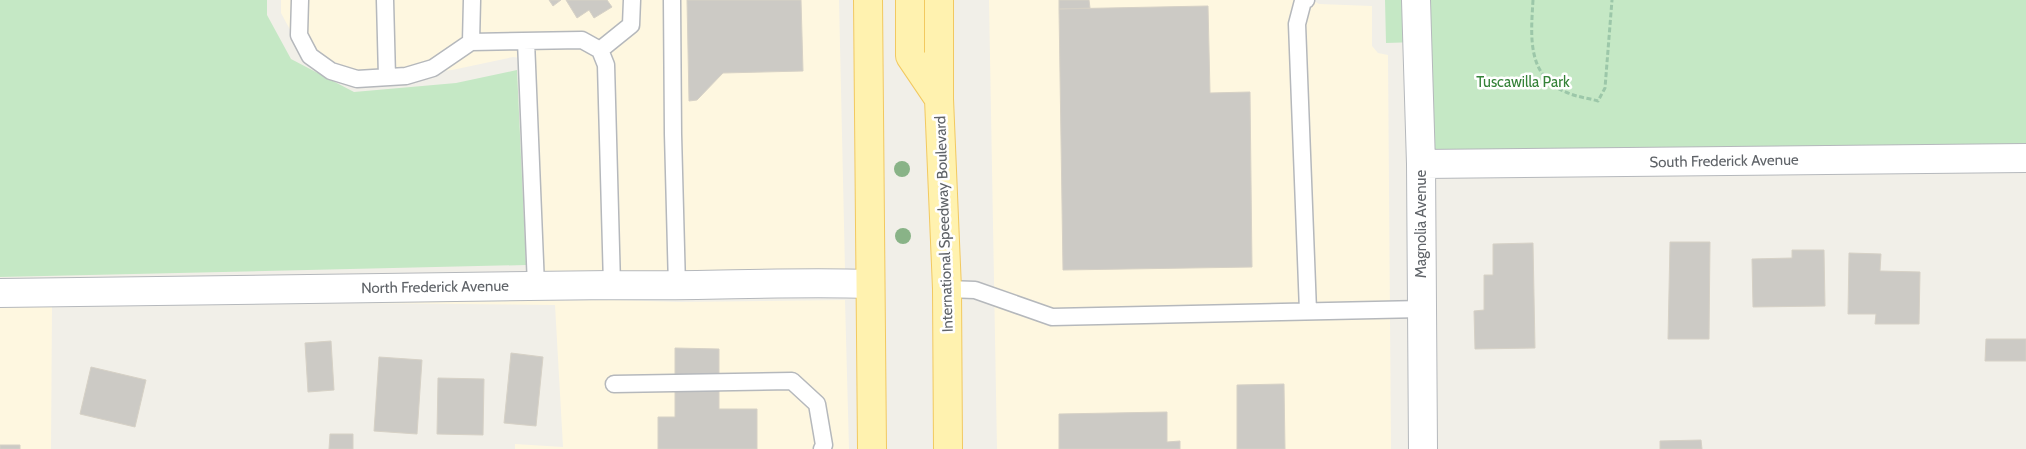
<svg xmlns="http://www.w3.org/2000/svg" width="2026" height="449" font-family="Cabin,sans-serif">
	<rect width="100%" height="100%" fill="#f1efe8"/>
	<path fill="#fef7e0" d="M 281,0 L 839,0 L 845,270 L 538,272 L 521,58 L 513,57 L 452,70 L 356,79 L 301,50 L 281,13 Z
		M 989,0 L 1312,0 L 1319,4 L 1372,6 L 1372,46 L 1378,53 L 1388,55 L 1391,449 L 997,449 Z
		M 613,300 L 679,302 L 845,300 L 849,449 L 515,449 L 515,444 L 563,447 L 555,305 L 358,303 Z
		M 0,307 L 52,307 L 51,449 L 0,449 Z"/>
	<path fill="#c5e8c5" d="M 0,0 L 267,0 L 267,15 L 291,59 L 354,92 L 456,83 L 517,70 L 526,265 L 0,277 Z
		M 1385,0 L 2026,0 L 2026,158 L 1421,164 L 1417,42 L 1386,43 Z"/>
	<path fill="#cccac5" stroke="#d6d1c6" d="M 549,0 L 561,0 L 553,6 Z
		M 566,0 L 607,0 L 612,7 L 594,18 L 589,10 L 577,18 Z
		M 687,0 L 801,0 L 803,71 L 723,73 L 697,100 L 689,101 Z
		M 1059,0 L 1089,0 L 1090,8 L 1059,9 Z
		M 1208,6 L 1210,93 L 1250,92 L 1252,267 L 1063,270 L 1059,9 Z
		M 1670,242 L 1710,242 L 1709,339 L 1668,339 Z
		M 1533,243 L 1535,348 L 1475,349 L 1474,311 L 1484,310 L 1484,275 L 1493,275 L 1493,244 Z
		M 1792,250 L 1824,250 L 1825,306 L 1753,307 L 1752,259 L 1792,258 Z
		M 1849,253 L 1881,254 L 1880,271 L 1920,272 L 1919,324 L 1875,324 L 1876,314 L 1848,314 Z
		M 1986,339 L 2026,339 L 2026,361 L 1985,361 Z
		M 331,341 L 334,390 L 308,392 L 305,343 Z
		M 675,348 L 719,349 L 719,409 L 757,409 L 757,449 L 658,449 L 658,417 L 675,417 Z
		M 511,353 L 543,357 L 536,426 L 504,423 Z
		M 379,357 L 422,360 L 417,434 L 374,431 Z
		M 91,367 L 146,380 L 135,427 L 80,414 Z
		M 438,378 L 484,379 L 483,435 L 437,434 Z
		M 1284,384 L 1285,449 L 1237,449 L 1237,385 Z
		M 1167,412 L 1167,442 L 1180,441 L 1180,449 L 1059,449 L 1059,414 Z
		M 330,434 L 353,434 L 353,449 L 329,449 Z
		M 1701,440 L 1702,449 L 1660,449 L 1660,441 Z
		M 0,445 L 20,445 L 20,449 L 0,449 Z"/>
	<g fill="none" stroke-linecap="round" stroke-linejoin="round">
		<g stroke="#b5b8bc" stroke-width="19">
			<path id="lane" d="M 300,0 L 299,35 L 310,56 L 331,71 L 357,79 L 406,76 L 433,68 L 471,42 L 472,0
				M 385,0 L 387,77
				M 672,0 L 673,134 L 677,287
				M 1306,0 L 1303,1 L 1297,24 L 1308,311
				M 526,41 L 536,286
				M 471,42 L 582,40 L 600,50 L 606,65 L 612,285
				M 600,50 L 631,25 L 632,0
				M 947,289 L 975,290 L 1052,317 L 1422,309
				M 614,384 L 792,381 L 817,404 L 824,445 L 822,449"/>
		</g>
		<g stroke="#b5b8bc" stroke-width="30">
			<path id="street" d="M 1416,0 L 1421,164 L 1423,449
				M 1421,164 L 2026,158
				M 0,293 L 612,285 C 698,287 784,281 870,284"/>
		</g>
		<g stroke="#f2c960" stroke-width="30">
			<path id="primary" d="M 868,0 L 872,449
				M 910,0 L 910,56 L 939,99
				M 939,0 L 939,99 L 947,289 L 948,449"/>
		</g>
		<path stroke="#9cc7a9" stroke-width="3" stroke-dasharray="5 2.5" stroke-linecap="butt" d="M 1533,0 C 1531,36 1526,77 1568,93 C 1577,97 1588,98 1598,101 L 1605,88 L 1612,0"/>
		<use href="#lane" stroke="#fff" stroke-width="16"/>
		<use href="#street" stroke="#fff" stroke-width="28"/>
		<use href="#primary" stroke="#fff2af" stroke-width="28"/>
	</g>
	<g fill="#89b387">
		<circle cx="902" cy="169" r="8"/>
		<circle cx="903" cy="236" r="8"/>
	</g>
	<g text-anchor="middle" stroke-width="5" stroke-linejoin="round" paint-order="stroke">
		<g font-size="15" fill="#348238" stroke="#fff">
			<text x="1523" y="87">Tuscawilla Park</text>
		</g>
		<g font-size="15" fill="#5f6368" stroke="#fff">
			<text transform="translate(1724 161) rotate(-1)" y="5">South Frederick Avenue</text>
			<text transform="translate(944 224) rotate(-92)" y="5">International Speedway Boulevard</text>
			<text transform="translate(1421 224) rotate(-90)" y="5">Magnolia Avenue</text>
			<text transform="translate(435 287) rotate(-1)" y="5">North Frederick Avenue</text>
		</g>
	</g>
</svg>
